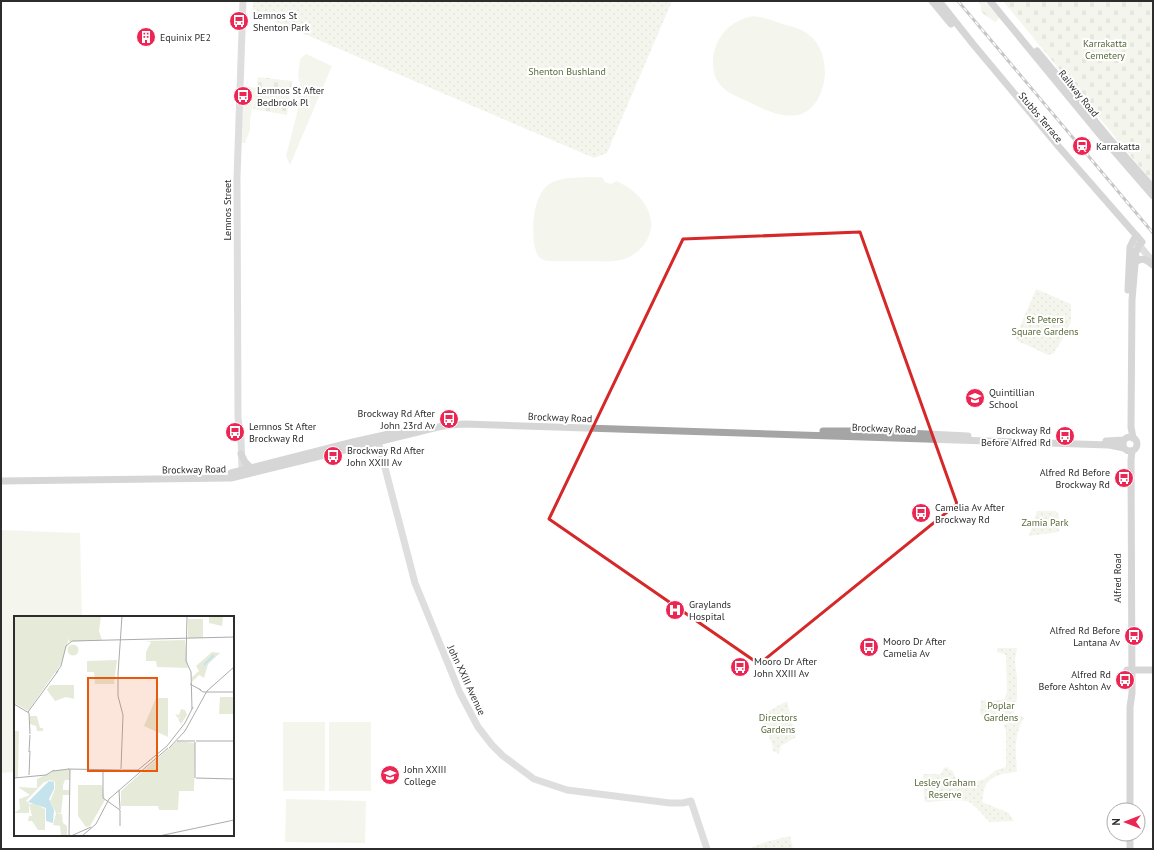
<svg xmlns="http://www.w3.org/2000/svg" width="1154" height="850" font-family="'PT Sans',sans-serif">
	<defs>
		<pattern id="forest-firs" width="22" height="20" patternUnits="userSpaceOnUse"><rect width="22" height="20" fill="#e6ebd9"/><path d="M5 1l3.5 6h-7zM16 11l3.5 6h-7z" fill="#c6cabb"/></pattern>
		<pattern id="cemetery-stones" width="16" height="16" patternUnits="userSpaceOnUse"><rect width="16" height="16" fill="#e6ebd9"/><path d="M2 7V4a2 2 0 0 1 4 0v3zM10 15v-3a2 2 0 0 1 4 0v3z" fill="#c6cabb"/></pattern>
		<pattern id="park-dots" width="8" height="8" patternUnits="userSpaceOnUse"><rect width="8" height="8" fill="#e6ebd9"/><path d="M2 2h.1M6 6h.1" fill="none" stroke="#c6cabb" stroke-width="1.8" stroke-linecap="round"/></pattern>
	</defs>
	<rect width="100%" height="100%" fill="#fff"/>
	<path fill="#e6ebd9" d="M 753,16 C 763,17 773,20 782,24 C 790,26 798,28 805,32 C 820,41 825,57 825,74 C 824,86 820,99 812,107 C 795,125 767,111 749,102 C 738,97 723,92 717,80 C 713,74 713,66 713,59 C 716,35 730,21 753,16 Z
		M 306,54 L 332,66 L 290,165 L 286,156 L 297,113 L 300,83 L 298,76 L 300,59 Z
		M 245,86 L 256,88 L 250,120 L 250,130 L 245,143 L 241,143 L 243,96 L 245,96 L 245,92 L 243,91 L 243,87 Z
		M 602,177 L 605,182 L 611,184 L 616,181 C 637,189 660,214 648,238 C 644,247 636,254 627,258 C 615,263 602,261 590,261 C 578,261 566,261 553,261 C 548,261 543,261 539,257 C 536,254 535,247 534,243 C 532,226 533,197 548,185 C 561,175 586,178 602,177 Z
		M 1,530 L 80,533 L 82,617 L 15,617 L 15,772 L 1,773 Z
		M 283,722 L 325,722 L 325,791 L 283,791 Z
		M 329,722 L 371,722 L 371,791 L 329,791 Z
		M 286,799 L 366,801 L 365,843 L 285,842 Z"/>
	<path fill="url(#forest-firs)" d="M 977,1 L 984,1 L 1000,18 L 995,22 L 981,12 L 981,6 Z"/>
	<path fill="url(#cemetery-stones)" d="M 1003,1 L 1153,1 L 1153,183 Z
		M 258,77 L 292,81 L 287,115 L 253,109 Z"/>
	<path fill="url(#park-dots)" d="M 253,1 L 672,1 L 607,153 L 594,158 L 253,12 Z
		M 1036,289 L 1071,304 L 1071,321 L 1066,333 L 1054,353 L 1048,355 L 1018,341 L 1016,339 L 1016,336 Z
		M 1037,511 L 1056,511 C 1061,515 1059,525 1059,532 L 1029,536 Z
		M 997,648 L 1017,648 L 1015,661 L 1017,677 L 1017,699 L 1014,712 L 1010,717 L 1002,721 L 984,719 L 980,713 L 981,700 L 992,701 L 1004,699 L 1007,693 L 1006,655 L 997,652 Z
		M 787,701 L 796,737 L 781,746 L 779,754 L 773,751 L 772,744 L 761,715 Z
		M 1019,715 L 1024,718 C 1013,736 1016,751 1017,772 C 1007,773 994,774 987,783 C 984,787 983,796 982,802 L 1009,813 L 1014,821 L 989,822 C 983,815 977,807 969,802 C 961,798 935,802 925,802 L 924,799 L 923,774 L 941,774 L 944,768 L 948,767 L 949,770 L 952,770 L 960,785 L 985,779 L 996,770 L 1006,767 L 1006,731 L 1003,725 L 1014,721 Z
		M 790,836 L 793,849 L 748,849 L 765,842 Z"/>
	<g fill="none" stroke-linecap="round" stroke-linejoin="round">
		<path stroke="#b7b7b7" stroke-width="7" d="M 243,1 L 237,178 L 238,418 L 241,439 L 242,468 L 244,474
			M 1139,245 L 1153,262
			M 377,437 L 415,583 L 460,693 L 478,727 L 492,745 L 503,756 L 534,779 L 567,790 L 670,803 L 683,803 L 691,801 L 707,849"/>
		<path stroke="#a5a5a5" stroke-width="7" d="M 932,1 L 951,24
			M 939,1 L 973,44 L 1059,147 L 1142,242 L 1139,245 L 1136,252 L 1132,300 L 1131,427 L 1133,438
			M 990,1 L 1101,136 L 1153,196
			M 1037,51 L 1109,138 L 1153,188
			M 1135,263 C 1141,256 1147,260 1153,265
			M 1128,290 L 1130,247 L 1134,239 L 1137,236
			M 823,431 L 867,431 L 968,436
			M1123 444a7 7 0 1 1 14 0a7 7 0 1 1-14 0Z
			M 1106,441 L 1124,440
			M 241,454 L 245,462 L 251,468
			M 231,473 L 353,442 L 407,430
			M 1,481 L 231,478 L 438,427 L 450,425 L 465,424 L 1109,445 L 1124,448
			M 1127,670 L 1153,670
			M 1130,810 L 1130,707 L 1132,693 L 1131,460 L 1132,451
			M 1130,849 L 1130,834"/>
		<g stroke="#828282" stroke-width="3">
			<path id="rail" d="M 958,1 L 1153,233"/>
		</g>
		<use href="#rail" stroke="#fff" stroke-width="1.5" stroke-dasharray="4.5" stroke-linecap="butt"/>
	</g>
	<path d="M0 0H1154V850H0ZM 860,232 L 957,504 L 759,664 L 549,519 L 683,239 Z" fill="#fff" fill-opacity=".55" fill-rule="evenodd"/>
	<path fill="none" stroke="#d62828" stroke-width="3" stroke-linejoin="round" d="M 860,232 L 957,504 L 759,664 L 549,519 L 683,239 Z"/>
	<defs>
		<g id="bus-disc" transform="scale(1)"><circle r="9.5" fill="#ec2652" stroke="#fff"/><path d="M-5-6H5V4H4V6H2V4H-2V6H-4V4H-5ZM-3.5-4V0h7V-4ZM-3.5 1.2v1.5H-2V1.2ZM2 1.2v1.5H3.5V1.2Z" fill="#fff"/></g>
		<g id="building-disc" transform="scale(1)"><circle r="9.5" fill="#ec2652" stroke="#fff"/><path d="M-4-6H4V6H1V3H-1V6H-4ZM-2.5-4.3h1.7v1.8h-1.7ZM.8-4.3h1.7v1.8H.8ZM-2.5-1h1.7V.8h-1.7ZM.8-1h1.7V.8H.8Z" fill="#fff"/></g>
		<g id="station-disc" transform="scale(1)"><circle r="9.5" fill="#ec2652" stroke="#fff"/><path d="M-3-6H3Q5-6 5-4V2Q5 4 3 4L4.5 6H3L1.5 4h-3L-3 6H-4.5L-3 4Q-5 4-5 2V-4Q-5-6-3-6ZM-3.5-4v3h7v-3ZM-3.5 1v1.5H-2V1ZM2 1v1.5H3.5V1Z" fill="#fff"/></g>
		<g id="school-disc" transform="scale(1)"><circle r="9.5" fill="#ec2652" stroke="#fff"/><path d="M0-5L7-2L0 1L-7-2ZM-4 1L0 2.5L4 1V4Q0 6-4 4Z" fill="#fff"/></g>
		<g id="hospital-disc" transform="scale(1)"><circle r="9.5" fill="#ec2652" stroke="#fff"/><path d="M-5-5h3v3.5h4V-5h3V5h-3V1.5h-4V5h-3Z" fill="#fff"/></g>
	</defs>
	<g fill-rule="evenodd">
		<use href="#bus-disc" x="239" y="21"/>
		<use href="#building-disc" x="146" y="37"/>
		<use href="#bus-disc" x="243" y="96"/>
		<use href="#station-disc" x="1082" y="146"/>
		<use href="#school-disc" x="975" y="398"/>
		<use href="#bus-disc" x="449" y="419"/>
		<use href="#bus-disc" x="235" y="432"/>
		<use href="#bus-disc" x="1065" y="436"/>
		<use href="#bus-disc" x="333" y="456"/>
		<use href="#bus-disc" x="1124" y="478"/>
		<use href="#bus-disc" x="921" y="513"/>
		<use href="#hospital-disc" x="675" y="610"/>
		<use href="#bus-disc" x="1134" y="636"/>
		<use href="#bus-disc" x="869" y="647"/>
		<use href="#bus-disc" x="740" y="667"/>
		<use href="#bus-disc" x="1125" y="680"/>
		<use href="#school-disc" x="390" y="775"/>
	</g>
	<g text-anchor="middle" stroke-width="4" stroke-linejoin="round" paint-order="stroke">
		<g font-size="10" fill="#2d2d2d" stroke="#fff" text-anchor="start">
			<text x="253" y="19">Lemnos St<tspan x="253" dy="12">Shenton Park</tspan></text>
			<text x="160" y="41">Equinix PE2</text>
			<text x="257" y="94">Lemnos St After<tspan x="257" dy="12">Bedbrook Pl</tspan></text>
			<text x="1096" y="150">Karrakatta</text>
			<text x="989" y="396">Quintillian<tspan x="989" dy="12">School</tspan></text>
			<text x="435" y="417" text-anchor="end">Brockway Rd After<tspan x="435" dy="12">John 23rd Av</tspan></text>
			<text x="249" y="430">Lemnos St After<tspan x="249" dy="12">Brockway Rd</tspan></text>
			<text x="1051" y="434" text-anchor="end">Brockway Rd<tspan x="1051" dy="12">Before Alfred Rd</tspan></text>
			<text x="347" y="454">Brockway Rd After<tspan x="347" dy="12">John XXIII Av</tspan></text>
			<text x="1110" y="476" text-anchor="end">Alfred Rd Before<tspan x="1110" dy="12">Brockway Rd</tspan></text>
			<text x="935" y="511">Camelia Av After<tspan x="935" dy="12">Brockway Rd</tspan></text>
			<text x="689" y="608">Graylands<tspan x="689" dy="12">Hospital</tspan></text>
			<text x="1120" y="634" text-anchor="end">Alfred Rd Before<tspan x="1120" dy="12">Lantana Av</tspan></text>
			<text x="883" y="645">Mooro Dr After<tspan x="883" dy="12">Camelia Av</tspan></text>
			<text x="754" y="665">Mooro Dr After<tspan x="754" dy="12">John XXIII Av</tspan></text>
			<text x="1111" y="678" text-anchor="end">Alfred Rd<tspan x="1111" dy="12">Before Ashton Av</tspan></text>
			<text x="404" y="773">John XXIII<tspan x="404" dy="12">College</tspan></text>
		</g>
		<g font-size="10" fill="#576a39" stroke="#fff">
			<text x="1105" y="47">Karrakatta<tspan x="1105" dy="12">Cemetery</tspan></text>
			<text x="567" y="75">Shenton Bushland</text>
			<text x="1045" y="323">St Peters<tspan x="1045" dy="12">Square Gardens</tspan></text>
			<text x="1045" y="526">Zamia Park</text>
			<text x="1001" y="709">Poplar<tspan x="1001" dy="12">Gardens</tspan></text>
			<text x="778" y="721">Directors<tspan x="778" dy="12">Gardens</tspan></text>
			<text x="945" y="786">Lesley Graham<tspan x="945" dy="12">Reserve</tspan></text>
		</g>
		<g font-size="10" fill="#2d2d2d" stroke="#fff">
			<text transform="translate(1079 93) rotate(51)" y="4">Railway Road</text>
			<text transform="translate(1041 117) rotate(50)" y="4">Stubbs Terrace</text>
			<text transform="translate(227 210) rotate(-90)" y="4">Lemnos Street</text>
			<text transform="translate(560 417) rotate(2)" y="4">Brockway Road</text>
			<text transform="translate(884 428) rotate(2)" y="4">Brockway Road</text>
			<text transform="translate(194 469) rotate(-1)" y="4">Brockway Road</text>
			<text transform="translate(1117 578) rotate(-90)" y="4">Alfred Road</text>
			<text transform="translate(467 680) rotate(65)" y="4">John XXIII Avenue</text>
		</g>
	</g>
	<g transform="translate(14 616)">
		<rect width="220" height="220" fill="#fff"/>
		<path d="M53.5 34a5.5 5.5 0 1 1 11 0a5.5 5.5 0 1 1-11 0ZM 103,44 L 100,68 L 81,68 L 80,56 L 73,56 L 73,45 ZM 167,93 L 171,94 L 173,99 L 167,108 L 164,103 L 167,101 L 164,102 L 161,98 L 165,99 ZM 0,115 L 5,115 L 4,161 L 0,162 ZM 15,188 L 22,188 L 31,193 L 31,214 L 24,214 L 18,205 L 14,205 L 15,200 L 18,200 ZM 42,197 L 48,198 L 49,207 L 53,210 L 53,220 L 47,220 L 46,210 L 39,209 Z" fill="#e6ebd9"/>
		<path d="M 0,0 L 47,0 L 53,14 L 54,26 L 47,48 L 14,95 L 0,87 ZM 171,24 L 174,52 L 143,51 L 142,45 L 132,45 L 132,36 L 137,26 L 131,25 Z" fill="#e6ebd9"/>
		<path d="M 163,125 L 181,127 L 180,175 L 165,175 L 164,194 L 145,194 L 144,190 L 107,190 L 107,175 Z" fill="#e6ebd9"/>
		<path d="M 47,0 L 87,0 L 85,15 L 88,24 L 55,26 ZM 195,0 L 209,1 L 208,10 L 195,7 ZM 174,3 L 189,3 L 189,22 L 174,22 ZM 198,36 L 206,37 L 194,48 L 190,62 L 185,59 L 178,66 L 178,61 L 185,55 L 182,50 ZM 36,69 L 60,69 L 60,83 L 52,81 L 41,85 L 33,74 ZM 206,81 L 220,81 L 220,98 L 205,98 ZM 142,82 L 154,82 L 154,121 L 130,110 ZM 16,100 L 23,100 L 26,112 L 29,112 L 29,115 L 23,115 L 22,110 L 16,108 ZM 41,154 L 56,154 L 56,164 L 51,164 L 49,169 L 49,174 L 55,174 L 55,179 L 49,179 L 47,197 L 42,197 L 36,185 L 41,173 L 41,166 L 36,164 L 29,167 L 12,185 L 15,187 L 15,197 L 0,197 L 6,193 L 5,183 L 16,179 L 4,171 L 23,172 L 23,163 ZM 64,169 L 88,169 L 91,184 L 76,210 L 72,211 L 64,200 Z" fill="#e6ebd9"/>
		<path d="M 35,165 L 40,166 L 40,173 L 35,183 L 40,194 L 39,207 L 32,205 L 32,192 L 14,186 Z" fill="#c4e3ec"/>
		<path fill="none" stroke="#c4e3ec" stroke-width="2" d="M 190,49 L 200,39"/>
		<path fill="none" stroke="#ababab" stroke-width="1" d="M 173,0 L 172,45 L 177,56 L 178,93M 42,57 L 47,50 L 52,30 L 58,25 L 220,21M 176,68 L 187,74M 185,73 L 189,76 L 220,76M 0,88 L 15,97 L 16,118M 14,96 L 44,55M 163,125 L 181,125M 182,125 L 220,125M 153,130 L 171,107 L 179,91M 155,132 L 171,115 L 193,75 L 220,51M 15,136 L 16,119M 54,153 L 107,154M 89,153 L 89,182 L 106,194M 107,153 L 109,99 L 104,80 L 104,58 L 108,0M 108,154 L 124,154 L 153,130M 39,155 L 55,153M 15,159 L 16,135M 0,162 L 32,159 L 40,154M 181,162 L 181,126M 182,162 L 220,163M 105,174 L 106,193M 106,210 L 106,194M 55,220 L 56,153M 57,220 L 77,211M 68,220 L 82,208 L 95,183 L 154,132M 145,220 L 220,204"/>
		<path fill="#e8590c" fill-opacity="0.15" stroke="#e8590c" stroke-width="2" d="M 74,62 L 143,62 L 143,155 L 74,155 Z"/>
		<rect width="220" height="220" fill="none" stroke="#2d2d2d" stroke-width="2"/>
	</g>
	<rect width="1154" height="850" fill="none" stroke="#2d2d2d" stroke-width="4"/>
	<g transform="translate(1126 822) rotate(270)"><circle r="19" fill="#ffffff" stroke="#ababab"/>
	<path d="M0-3L7 15L0 10L-7 15Z" fill="#ec2652"/>
	<text y="-6" font-size="11" font-weight="bold" text-anchor="middle" fill="#2d2d2d">N</text>
	</g>
</svg>
